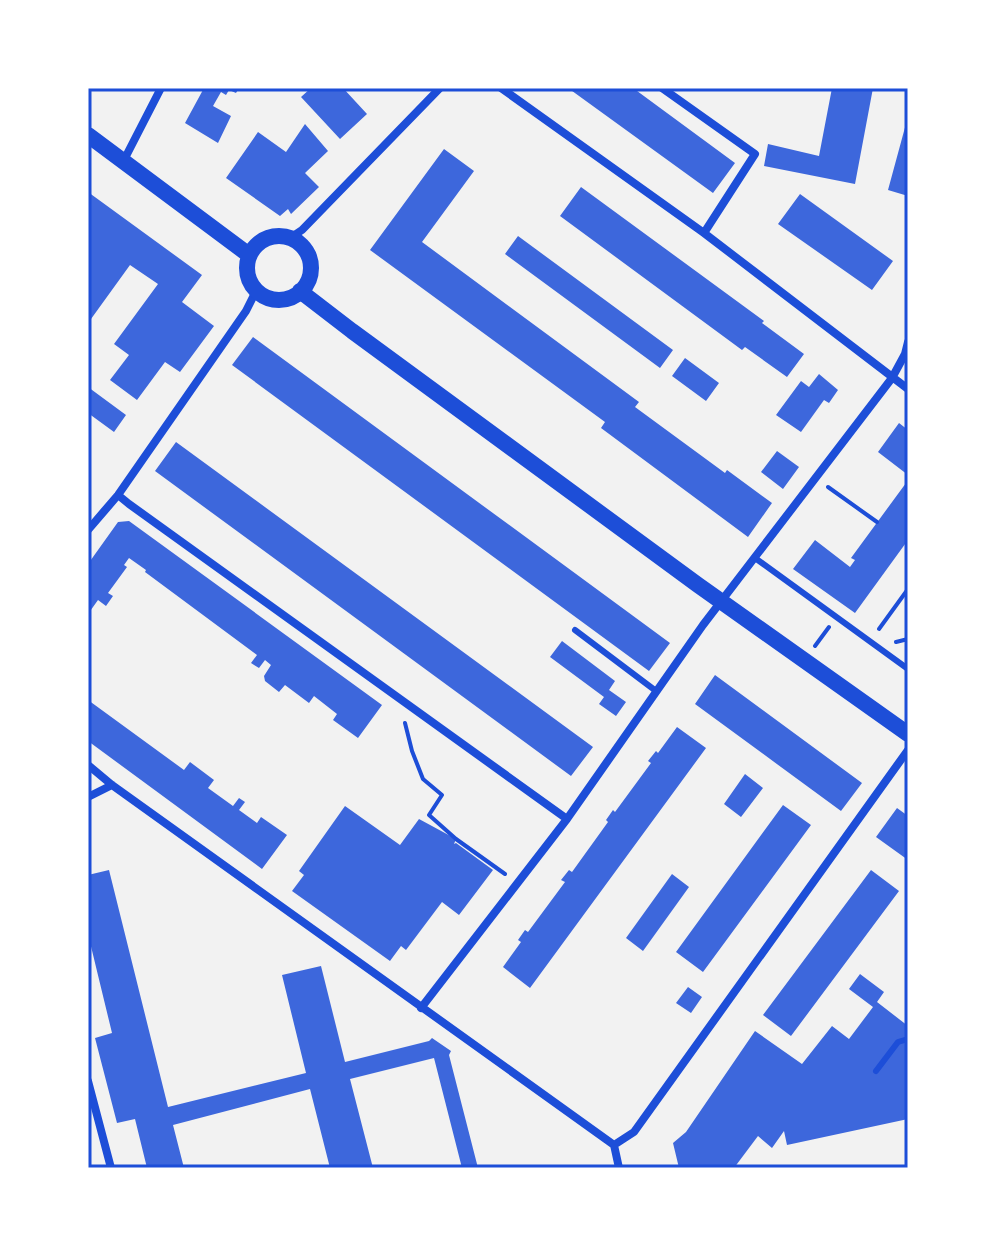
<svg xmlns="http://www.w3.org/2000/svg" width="996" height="1256" font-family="Ubuntu,sans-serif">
	<rect width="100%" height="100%" fill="#f2f2f2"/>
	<path fill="#3d67dc" d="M 204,88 L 239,88 L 236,93 L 229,90 L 226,95 L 221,92 L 213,106 L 231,116 L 218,143 L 185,123 Z
		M 311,88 L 343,88 L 367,114 L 340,139 L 301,97 Z
		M 568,88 L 633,88 L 735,163 L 713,193 Z
		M 832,88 L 873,88 L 855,184 L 764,166 L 768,144 L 819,156 Z
		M 907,120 L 908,120 L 908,196 L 888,190 Z
		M 305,124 L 328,151 L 305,173 L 319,187 L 291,214 L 288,209 L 280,216 L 226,178 L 258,132 L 286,152 Z
		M 444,149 L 474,171 L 422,242 L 639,402 L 635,407 L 725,473 L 727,470 L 772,503 L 748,537 L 601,428 L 605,422 L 370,250 Z
		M 581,187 L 764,321 L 762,323 L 804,354 L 787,377 L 745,347 L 742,350 L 560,216 Z
		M 88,192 L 202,275 L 182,302 L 214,326 L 180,372 L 165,362 L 137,400 L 110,380 L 129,355 L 114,344 L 158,284 L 130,265 L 91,319 L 88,316 Z
		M 800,194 L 893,261 L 872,290 L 778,224 Z
		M 518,236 L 673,350 L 660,368 L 505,254 Z
		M 253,337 L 670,643 L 649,671 L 232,365 Z
		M 685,358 L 719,383 L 706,401 L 672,376 Z
		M 819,374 L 838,390 L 829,403 L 824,400 L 801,432 L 776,415 L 801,381 L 809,387 Z
		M 88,387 L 126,415 L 114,432 L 88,413 Z
		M 899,423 L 908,430 L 908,475 L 878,452 Z
		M 176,442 L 593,747 L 571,776 L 155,471 Z
		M 777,451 L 799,467 L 783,489 L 761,472 Z
		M 906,483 L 908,485 L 908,540 L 855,613 L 793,569 L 815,540 L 850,567 L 855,560 L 851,558 Z
		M 129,521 L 382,705 L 358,738 L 333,720 L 337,714 L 314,696 L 309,703 L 285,685 L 279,692 L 265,681 L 264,676 L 271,665 L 265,660 L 259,668 L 251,663 L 257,655 L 145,572 L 146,570 L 129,558 L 124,565 L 127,567 L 108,593 L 113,596 L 106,606 L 98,600 L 88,614 L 88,564 L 118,522 Z
		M 562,641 L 615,681 L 609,690 L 626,702 L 616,716 L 599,704 L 604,697 L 550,657 Z
		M 715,675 L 862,783 L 841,811 L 695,704 Z
		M 88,700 L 184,770 L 190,762 L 214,780 L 208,788 L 233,806 L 239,798 L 245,802 L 239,810 L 257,823 L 261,817 L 287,835 L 262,869 L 88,741 Z
		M 677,727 L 706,748 L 530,988 L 503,967 L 521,942 L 518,940 L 525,930 L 528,932 L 565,882 L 561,880 L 569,870 L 572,872 L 608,822 L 606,820 L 613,810 L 615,812 L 651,763 L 648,761 L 656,751 L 658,753 Z
		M 745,774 L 763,788 L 741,817 L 724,804 Z
		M 783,805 L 811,825 L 703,972 L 676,952 Z
		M 345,806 L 400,845 L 419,819 L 456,839 L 454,844 L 456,843 L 493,870 L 459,915 L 442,902 L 406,950 L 401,946 L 390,961 L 292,891 L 304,875 L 299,871 Z
		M 897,808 L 908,816 L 908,860 L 876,837 Z
		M 109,870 L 168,1107 L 306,1073 L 282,975 L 321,966 L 345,1062 L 429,1041 L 432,1038 L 451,1051 L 449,1055 L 478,1168 L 462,1168 L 434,1058 L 350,1079 L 373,1168 L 330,1168 L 310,1089 L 173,1125 L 184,1168 L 147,1168 L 135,1119 L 117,1123 L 95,1038 L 112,1033 L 88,934 L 88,875 Z
		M 871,870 L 899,891 L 791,1036 L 763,1015 Z
		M 672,874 L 689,887 L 643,951 L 626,938 Z
		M 860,974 L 884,992 L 877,1002 L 908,1026 L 908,1119 L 787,1145 L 784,1131 L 772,1148 L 758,1136 L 734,1168 L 679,1168 L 673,1143 L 686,1132 L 755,1031 L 802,1064 L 832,1026 L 849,1039 L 873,1007 L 849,989 Z
		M 688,987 L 702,997 L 691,1013 L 676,1003 Z"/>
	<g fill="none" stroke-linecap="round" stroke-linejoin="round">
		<path stroke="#1d4ed8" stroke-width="4" d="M 828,487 L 877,522
			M 879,629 L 908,589
			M 896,642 L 908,639
			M 815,646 L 829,627
			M 405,723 L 412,751 L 423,779 L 442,795 L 429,815 L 456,839 L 505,874"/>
		<path stroke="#1d4ed8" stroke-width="6" d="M 755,558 L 908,669
			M 575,630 L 656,691
			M 876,1071 L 898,1042 L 908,1039"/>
		<path stroke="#1d4ed8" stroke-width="8" d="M 501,88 L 704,233 L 908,389
			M 662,88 L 755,154 L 704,233
			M 124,160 L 161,88
			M 290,238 L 302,230 L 440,88
			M 118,495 L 129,504 L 567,819
			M 88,530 L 118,495 L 246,311 L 256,291
			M 88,765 L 112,785 L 614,1145 L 619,1168
			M 88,797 L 112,785
			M 421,1008 L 567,819 L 703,625 L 892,378 L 905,354 L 908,342
			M 88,1081 L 111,1168
			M 614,1145 L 634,1132 L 908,750"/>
		<path stroke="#1d4ed8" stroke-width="16" d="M 88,135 L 249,255
			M247 268a32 32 0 1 1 64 0a32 32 0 1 1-64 0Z
			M 300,291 L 352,331 L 698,585 L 908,734"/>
	</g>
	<rect width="996" height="1256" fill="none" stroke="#ffffff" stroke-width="180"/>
	<rect x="90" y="90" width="816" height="1076" fill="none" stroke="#1d4ed8" stroke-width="3"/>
</svg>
